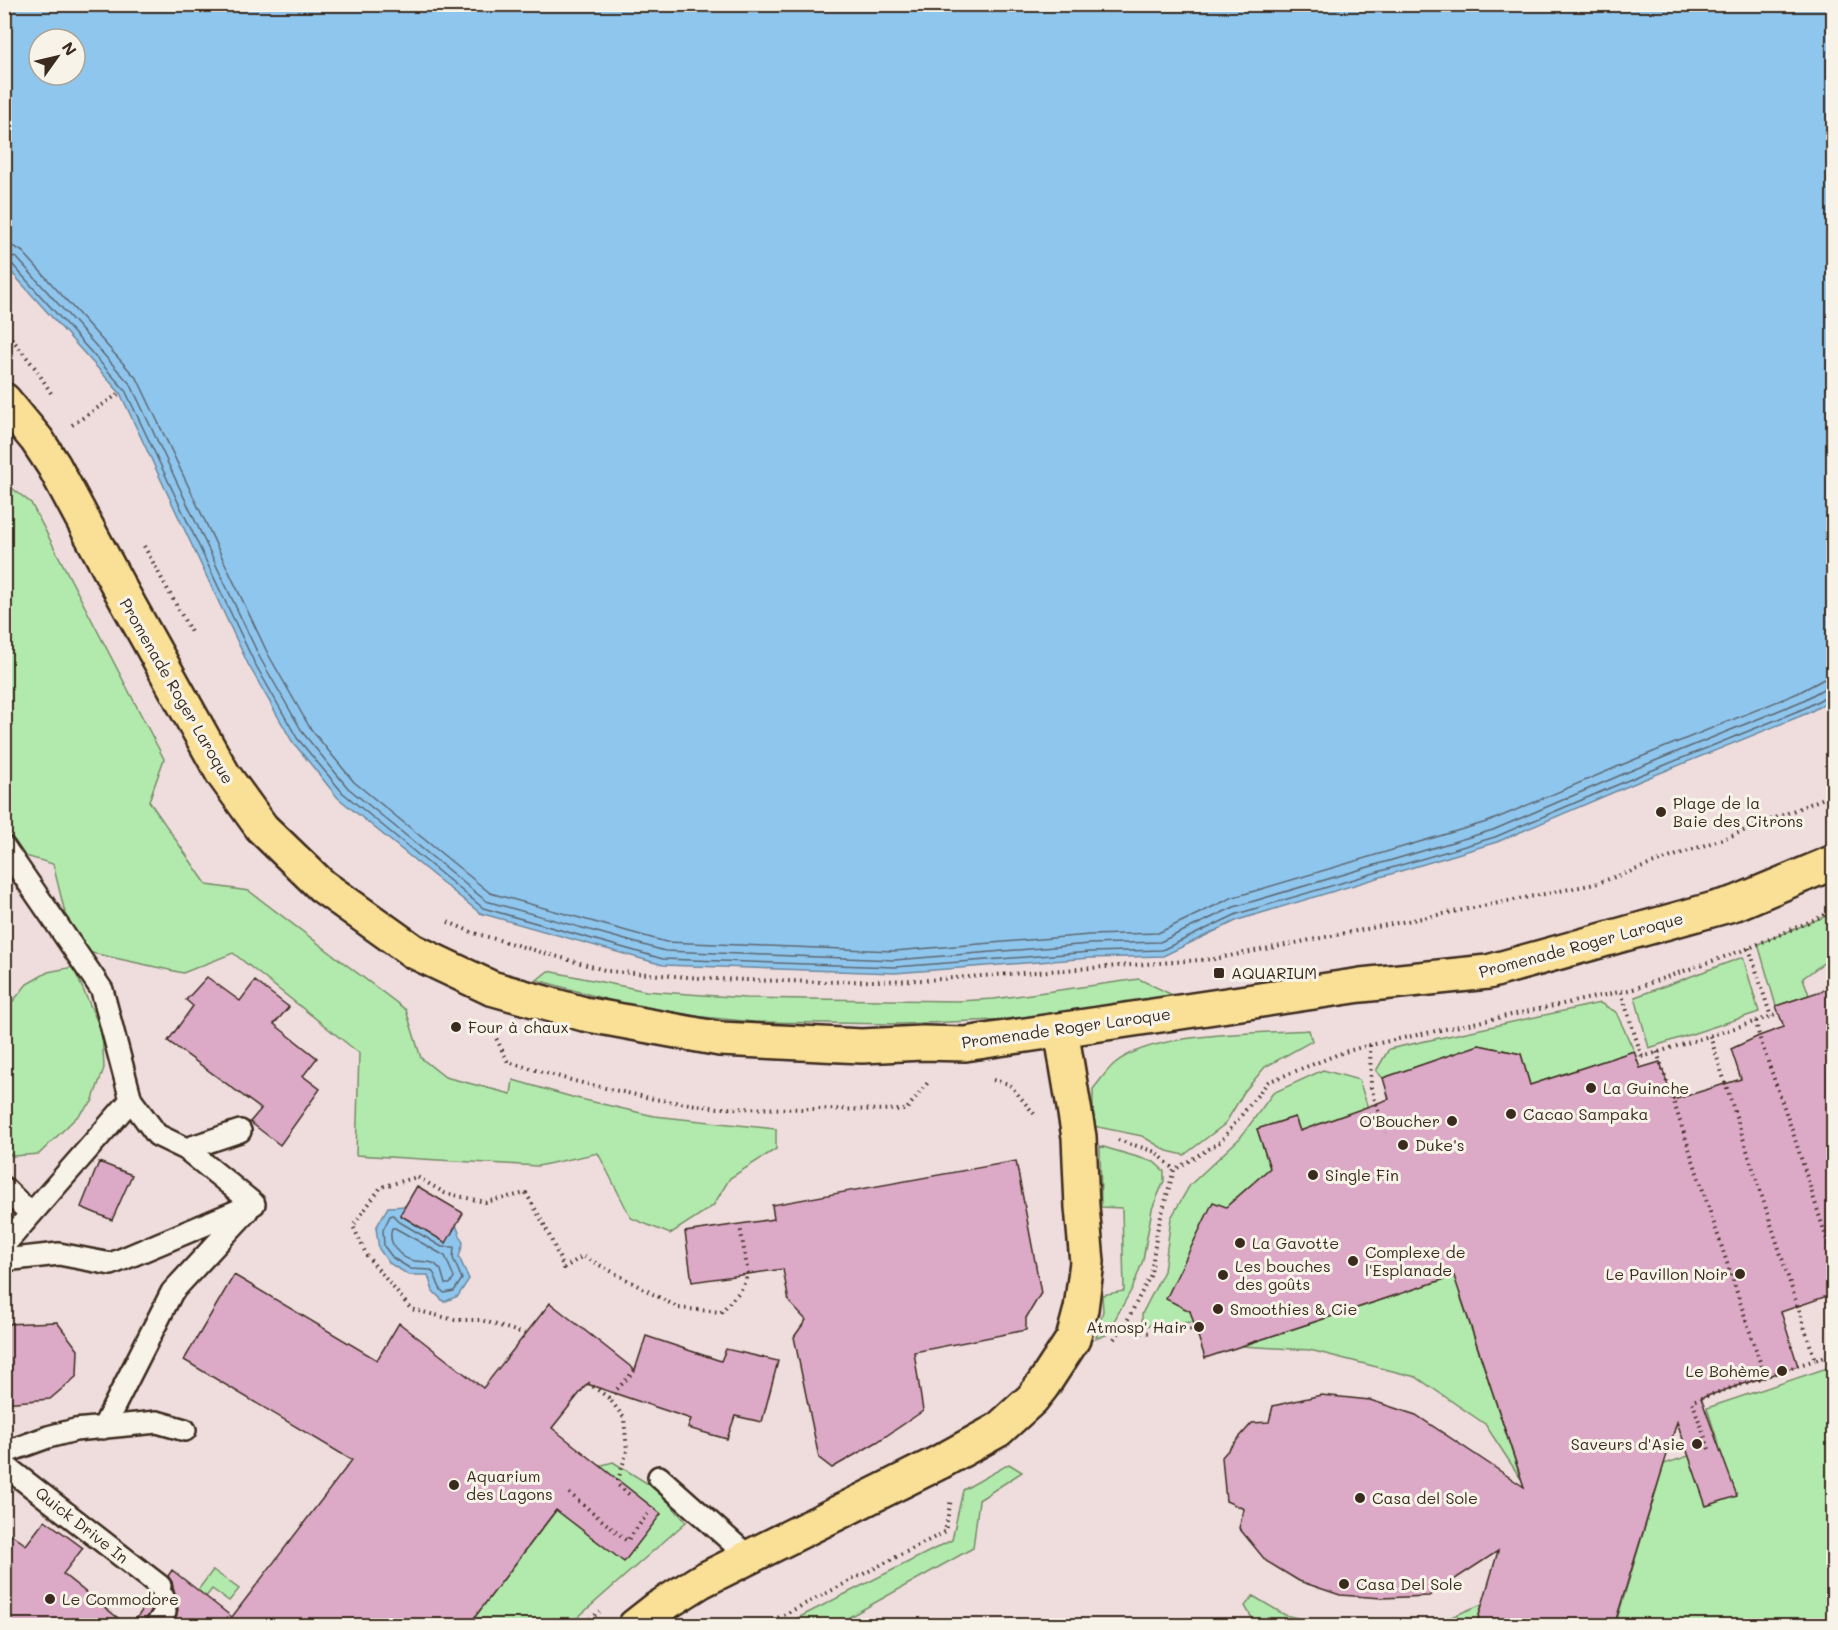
<svg xmlns="http://www.w3.org/2000/svg" width="1838" height="1630" font-family="Mali,sans-serif">
	<rect width="100%" height="100%" fill="#efddde"/>
	<filter id="ink" filterUnits="userSpaceOnUse"><feTurbulence type="fractalNoise" baseFrequency=".0167" numOctaves="2"/><feDisplacementMap in="SourceGraphic" scale="12" xChannelSelector="R" yChannelSelector="G"/><feConvolveMatrix kernelMatrix="1 2 1 2 8 2 1 2 1" color-interpolation-filters="sRGB"/></filter>
	<g filter="url(#ink)">
		<path fill="#b2eaae" stroke="#768a66" stroke-width="1.5" d="M 4,482 L 31,503 L 164,759 L 149,801 L 207,885 L 249,891 L 406,1010 L 421,1058 L 445,1077 L 511,1094 L 513,1080 L 572,1097 L 654,1116 L 776,1129 L 776,1149 L 730,1178 L 713,1206 L 670,1234 L 631,1218 L 598,1153 L 538,1166 L 356,1155 L 359,1053 L 233,953 L 183,973 L 74,949 L 53,864 L 5,850 Z
			M 1833,913 L 1833,956 L 1803,978 L 1809,995 L 1776,1006 L 1758,944 Z
			M 1743,957 L 1759,1012 L 1649,1048 L 1635,997 Z
			M 73,967 L 102,1032 L 104,1068 L 92,1102 L 39,1154 L 13,1156 L 5,1152 L 5,1011 L 27,984 L 48,972 Z
			M 548,971 L 646,991 L 745,998 L 959,1001 L 994,999 L 1139,979 L 1181,999 L 1102,1009 L 997,1020 L 902,1024 L 754,1022 L 652,1012 L 537,980 Z
			M 1600,1003 L 1616,1012 L 1634,1051 L 1530,1085 L 1521,1054 L 1479,1045 L 1383,1078 L 1376,1071 L 1389,1049 Z
			M 1309,1030 L 1312,1041 L 1265,1067 L 1244,1092 L 1225,1124 L 1184,1155 L 1167,1151 L 1142,1136 L 1093,1126 L 1093,1089 C 1100,1081 1106,1071 1114,1064 C 1153,1031 1258,1034 1309,1030 Z
			M 1323,1070 L 1359,1080 L 1377,1136 L 1356,1142 L 1347,1114 L 1300,1131 L 1295,1117 L 1257,1129 L 1270,1168 L 1230,1203 L 1167,1299 L 1197,1315 L 1193,1322 L 1142,1326 L 1142,1314 L 1164,1271 L 1171,1218 L 1190,1185 L 1240,1138 L 1273,1093 Z
			M 1100,1146 L 1154,1162 L 1164,1171 L 1164,1181 L 1152,1209 L 1143,1260 L 1133,1287 L 1106,1335 L 1096,1338 L 1103,1311 L 1102,1295 L 1124,1291 L 1122,1208 L 1101,1207 Z
			M 1467,1272 L 1460,1295 L 1521,1479 L 1485,1424 L 1416,1377 L 1310,1350 L 1241,1346 Z
			M 1833,1366 L 1833,1625 L 1615,1626 L 1664,1464 L 1719,1446 L 1707,1408 Z
			M 613,1462 L 658,1490 L 686,1522 L 569,1625 L 468,1626 L 588,1469 Z
			M 1009,1464 L 1022,1472 L 979,1500 L 973,1548 L 835,1625 L 784,1625 L 952,1540 L 963,1490 Z
			M 213,1570 L 239,1589 L 229,1601 L 212,1589 L 188,1620 L 195,1625 L 171,1626 Z
			M 1253,1596 L 1285,1615 L 1327,1625 L 1256,1625 L 1245,1606 Z
			M 1482,1604 L 1476,1625 L 1431,1626 L 1437,1623 Z"/>
		<path fill="#8fc6ee" stroke="#6d889b" stroke-width="1.5" fill-rule="evenodd" d="M 4,5 L 1833,5 L 1833,699 L 1808,713 L 1640,781 L 1497,842 L 1238,920 L 1163,956 L 1091,958 L 895,973 L 663,965 L 480,913 L 338,798 L 292,741 L 248,664 L 120,393 L 5,265 ZM 39,39 L 75,39 L 75,75 L 39,75 Z
			M 406,1206 L 400,1215 L 445,1242 L 456,1225 L 463,1243 L 459,1257 L 469,1279 L 458,1296 L 444,1302 L 433,1291 L 428,1275 L 409,1275 L 389,1263 L 379,1249 L 376,1228 L 388,1207 Z"/>
		<g fill="none" stroke-linecap="round" stroke-linejoin="round">
			<path stroke="#5d6871" stroke-width="1.5" d="M 4,245 L 15,247 L 23,252 L 138,380 L 268,654 L 310,728 L 354,782 L 490,893 L 666,942 L 894,951 L 1090,935 L 1158,933 L 1231,898 L 1490,821 L 1631,761 L 1798,693 L 1824,679 L 1834,678
				M 4,254 L 17,258 L 131,385 L 260,658 L 303,733 L 348,788 L 486,901 L 665,951 L 895,960 L 1090,944 L 1160,942 L 1234,907 L 1493,830 L 1635,769 L 1802,701 L 1825,688 L 1834,687
				M 4,262 L 12,264 L 125,390 L 254,662 L 297,738 L 343,793 L 483,908 L 663,959 L 895,967 L 1091,952 L 1162,950 L 1237,914 L 1495,837 L 1638,776 L 1805,708 L 1829,695 L 1834,694
				M 393,1215 L 398,1221 L 442,1247 L 454,1247 L 453,1258 L 462,1279 L 454,1291 L 444,1293 C 436,1286 438,1276 431,1270 L 411,1269 L 393,1258 L 384,1246 L 383,1230 L 390,1216 Z
				M 392,1228 L 395,1228 L 445,1256 L 454,1277 L 450,1284 L 445,1284 L 441,1270 L 435,1264 C 428,1261 422,1262 415,1261 C 400,1259 387,1243 392,1228 Z"/>
		</g>
		<path fill="#dcaac7" stroke="#3b2a1e" stroke-width="1.5" d="M 207,977 L 240,1001 L 255,981 L 289,1007 L 274,1024 L 317,1058 L 303,1076 L 320,1089 L 280,1145 L 250,1122 L 261,1109 L 168,1041 L 193,1006 L 186,1000 Z
			M 1833,987 L 1833,1294 L 1781,1312 L 1798,1366 L 1701,1398 L 1737,1496 L 1706,1506 L 1677,1422 L 1614,1626 L 1476,1626 L 1498,1551 L 1429,1596 L 1382,1598 L 1340,1595 L 1299,1581 L 1266,1561 L 1239,1528 L 1244,1509 L 1226,1501 L 1222,1457 L 1252,1423 L 1269,1422 L 1273,1406 L 1321,1395 L 1370,1400 L 1416,1415 L 1524,1487 L 1454,1276 L 1205,1358 L 1190,1311 L 1166,1299 L 1213,1202 L 1226,1207 L 1270,1168 L 1257,1129 L 1295,1117 L 1300,1131 L 1389,1099 L 1383,1078 L 1479,1045 L 1521,1054 L 1530,1085 L 1634,1051 L 1640,1068 L 1660,1062 L 1673,1100 L 1741,1079 L 1731,1049 L 1759,1036 L 1784,1027 L 1776,1006 Z
			M 1016,1161 L 1041,1293 L 1026,1318 L 1026,1330 L 914,1352 L 923,1411 L 877,1442 L 832,1468 L 819,1458 L 794,1337 L 806,1320 L 789,1302 L 783,1269 L 692,1282 L 685,1232 L 774,1219 L 772,1205 Z
			M 99,1162 L 132,1175 L 112,1220 L 81,1207 Z
			M 417,1186 L 463,1213 L 446,1243 L 400,1215 Z
			M 234,1275 L 377,1360 L 399,1323 L 483,1388 L 550,1303 L 635,1370 L 646,1336 L 721,1361 L 726,1349 L 778,1361 L 762,1422 L 735,1416 L 727,1439 L 688,1428 L 691,1419 L 587,1384 L 552,1428 L 661,1514 L 624,1562 L 556,1510 L 468,1626 L 171,1626 L 178,1610 L 172,1582 L 168,1576 L 172,1570 L 232,1617 L 352,1460 L 184,1360 Z
			M 57,1322 L 78,1350 L 77,1376 L 50,1399 L 4,1403 L 4,1324 Z
			M 45,1520 L 83,1548 L 63,1574 L 128,1626 L 4,1626 L 4,1529 L 26,1545 Z
			M 150,1599 L 152,1609 L 143,1626 L 131,1626 Z"/>
		<g fill="none" stroke-linecap="round" stroke-linejoin="round">
			<g stroke="#3b2a1e" stroke-width="26">
				<path id="service" d="M 4,847 L 102,990 L 131,1100 L 157,1135 L 186,1149 L 254,1204 L 111,1264 L 59,1254 L 4,1260
					M 186,1149 L 240,1131
					M 4,1188 L 31,1214
					M 4,1245 L 131,1100
					M 103,1428 L 172,1292 L 247,1211
					M 4,1453 L 48,1437 L 75,1430 L 157,1422 L 185,1430
					M 4,1465 L 160,1586
					M 659,1477 L 750,1558
					M 156,1626 L 165,1612 L 163,1597"/>
			</g>
			<g stroke="#3b2a1e" stroke-width="38">
				<path id="primary" d="M 4,400 L 37,440 L 54,466 L 120,589 L 223,774 L 262,828 L 322,886 L 413,951 L 491,988 L 584,1014 L 720,1039 L 862,1046 L 922,1043 L 965,1044 L 1361,985 L 1488,972 L 1736,903 L 1834,862
					M 635,1626 L 658,1608 L 701,1581 L 940,1462 L 998,1430 L 1032,1399 L 1043,1385 L 1073,1339 L 1081,1309 L 1087,1262 L 1082,1207 L 1079,1137 L 1061,1030"/>
			</g>
			<path stroke="#3b2a1e" stroke-width="4" stroke-dasharray="1.5 4.5" stroke-linecap="butt" d="M 4,329 L 36,369 L 51,393
				M 72,425 L 120,393
				M 144,546 L 192,634
				M 448,922 L 474,933 L 608,971 L 714,979 L 820,982 L 927,980 L 1214,959 L 1595,884 L 1736,834 L 1834,794
				M 1749,948 L 1771,1017
				M 1621,992 L 1642,1057
				M 1756,1021 L 1759,1036 L 1793,1133 L 1834,1262
				M 491,1028 L 508,1062 L 574,1081 L 654,1099 L 718,1108 L 906,1110 L 929,1081
				M 1710,1036 L 1815,1360 L 1834,1354
				M 1370,1045 L 1371,1087 L 1385,1133
				M 1657,1052 L 1765,1377
				M 1636,1059 L 1779,1014
				M 993,1080 L 1009,1084 L 1036,1116
				M 1118,1140 L 1156,1152 L 1174,1170
				M 1125,1325 L 1143,1333 L 1195,1329
				M 525,1334 L 481,1320 L 455,1320 L 411,1309 L 367,1256 L 353,1226 L 381,1187 L 417,1177 L 445,1193 L 485,1202 L 526,1193 L 545,1226 L 564,1268 L 583,1256 L 679,1308 L 721,1312 L 741,1290 L 748,1274 L 740,1226
				M 1114,1339 L 1125,1325 L 1151,1274 L 1157,1231 L 1174,1170 L 1220,1142 L 1268,1082 L 1344,1052 L 1370,1045 L 1633,989 L 1749,948 L 1834,911
				M 588,1383 L 609,1398 L 624,1418 L 627,1451 L 618,1480 L 618,1485 L 632,1497
				M 609,1398 L 635,1370
				M 1709,1449 L 1692,1401 L 1815,1360
				M 569,1493 L 627,1541 L 649,1512
				M 580,1626 L 600,1612
				M 762,1626 L 945,1532 L 951,1499"/>
			<use href="#service" stroke="#f7f3e8" stroke-width="21"/>
			<use href="#primary" stroke="#fadf96" stroke-width="33"/>
		</g>
	</g>
	<g fill="#3b2a1e" stroke="#f7f3e8" stroke-width="2">
		<circle cx="1661" cy="812" r="6"/>
		<rect x="1213" y="967" width="12" height="12" rx="3"/>
		<circle cx="456" cy="1027" r="6"/>
		<circle cx="1591" cy="1088" r="6"/>
		<circle cx="1511" cy="1114" r="6"/>
		<circle cx="1452" cy="1121" r="6"/>
		<circle cx="1403" cy="1145" r="6"/>
		<circle cx="1313" cy="1175" r="6"/>
		<circle cx="1240" cy="1243" r="6"/>
		<circle cx="1353" cy="1261" r="6"/>
		<circle cx="1740" cy="1274" r="6"/>
		<circle cx="1223" cy="1275" r="6"/>
		<circle cx="1218" cy="1309" r="6"/>
		<circle cx="1199" cy="1327" r="6"/>
		<circle cx="1782" cy="1371" r="6"/>
		<circle cx="1697" cy="1444" r="6"/>
		<circle cx="454" cy="1485" r="6"/>
		<circle cx="1360" cy="1498" r="6"/>
		<circle cx="1344" cy="1584" r="6"/>
		<circle cx="50" cy="1599" r="6"/>
	</g>
	<g text-anchor="middle" stroke-width="6" stroke-linejoin="round" paint-order="stroke">
		<g font-size="16" fill="#3b2a1e" stroke="#f7f3e8">
			<text transform="translate(177 691) rotate(60)" y="6">Promenade Roger Laroque</text>
			<text transform="translate(1581 945) rotate(-15)" y="6">Promenade Roger Laroque</text>
			<text transform="translate(1066 1028) rotate(-8)" y="6">Promenade Roger Laroque</text>
			<text transform="translate(82 1525) rotate(38)" y="6">Quick Drive In</text>
		</g>
		<g font-size="16" fill="#3b2a1e" stroke="#f7f3e8" text-anchor="start">
			<text x="1673" y="809">Plage de la<tspan x="1673" dy="18">Baie des Citrons</tspan></text>
			<text x="1231" y="979">AQUARIUM</text>
			<text x="468" y="1033">Four à chaux</text>
			<text x="1603" y="1094">La Guinche</text>
			<text x="1523" y="1120">Cacao Sampaka</text>
			<text x="1440" y="1127" text-anchor="end">O'Boucher</text>
			<text x="1415" y="1151">Duke's</text>
			<text x="1325" y="1181">Single Fin</text>
			<text x="1252" y="1249">La Gavotte</text>
			<text x="1365" y="1258">Complexe de<tspan x="1365" dy="18">l'Esplanade</tspan></text>
			<text x="1235" y="1272">Les bouches<tspan x="1235" dy="18">des goûts</tspan></text>
			<text x="1728" y="1280" text-anchor="end">Le Pavillon Noir</text>
			<text x="1230" y="1315">Smoothies &amp; Cie</text>
			<text x="1187" y="1333" text-anchor="end">Atmosp' Hair</text>
			<text x="1770" y="1377" text-anchor="end">Le Bohème</text>
			<text x="1685" y="1450" text-anchor="end">Saveurs d'Asie</text>
			<text x="466" y="1482">Aquarium<tspan x="466" dy="18">des Lagons</tspan></text>
			<text x="1372" y="1504">Casa del Sole</text>
			<text x="1356" y="1590">Casa Del Sole</text>
			<text x="62" y="1605">Le Commodore</text>
		</g>
	</g>
	<rect width="1838" height="1630" fill="none" stroke="#f7f3e8" stroke-width="24"/>
	<rect x="12" y="12" width="1814" height="1606" fill="none" stroke="#3b2a1e" stroke-width="2" filter="url(#ink)"/>
	<g transform="translate(57 57) rotate(56)"><circle r="28" fill="#f7f3e8" stroke="#aca397" stroke-width="1.5"/>
	<path d="M0-4.5L10 22L0 15L-10 22Z" fill="#3b2a1e"/>
	<text y="-9" font-size="16" font-weight="bold" text-anchor="middle" fill="#3b2a1e">N</text>
	</g>
</svg>
